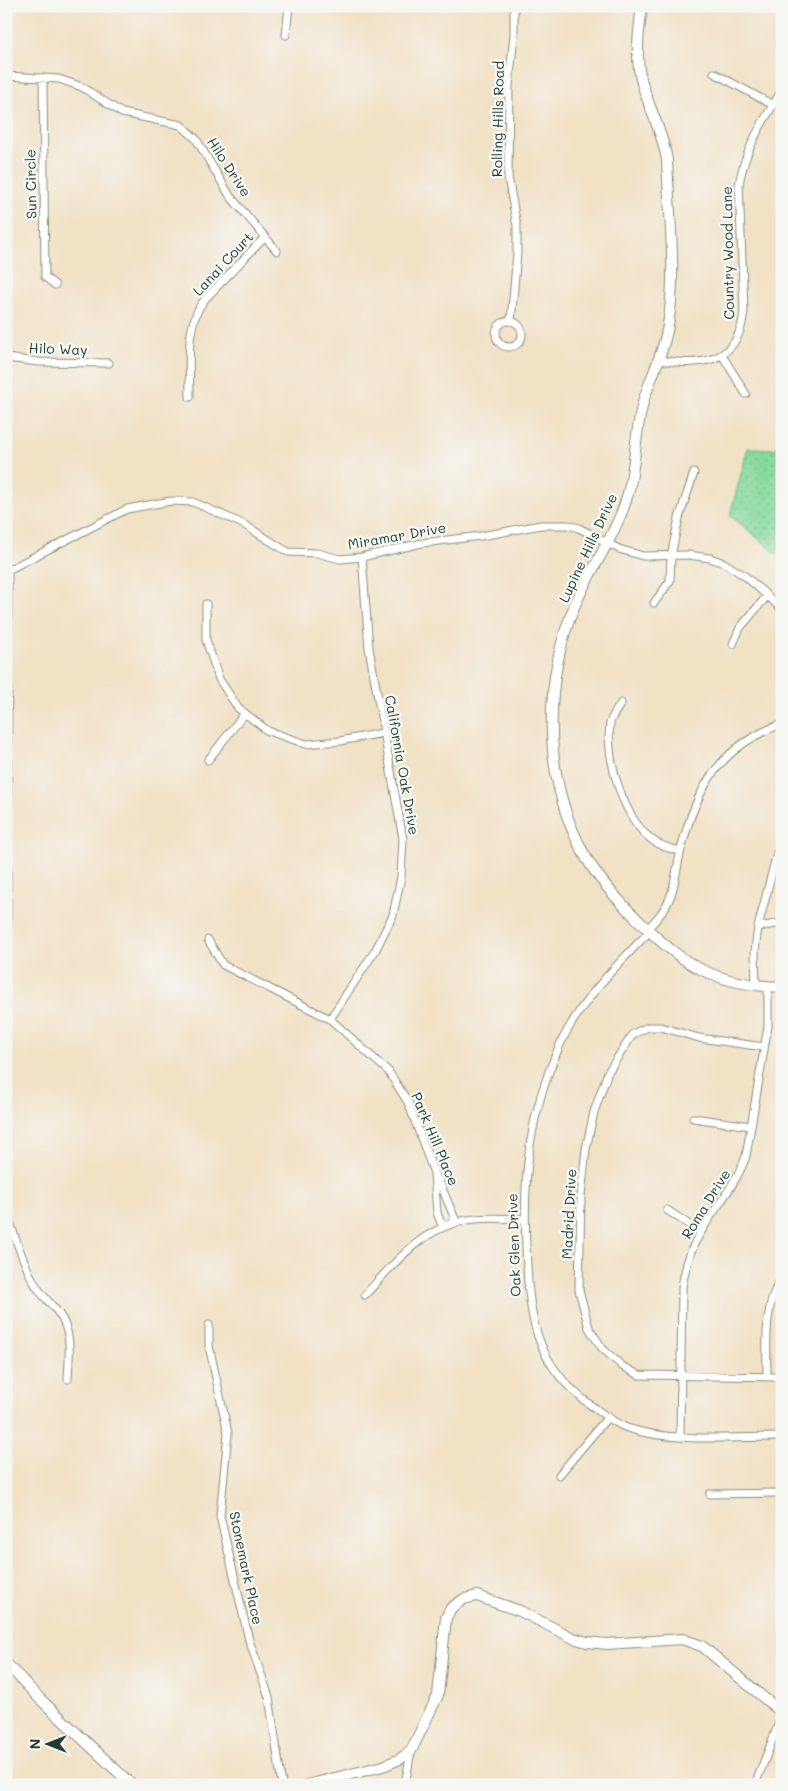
<svg xmlns="http://www.w3.org/2000/svg" width="788" height="1791" font-family="Mali,sans-serif">
	<defs>
		<pattern id="grass-dots" width="8" height="8" patternUnits="userSpaceOnUse" patternTransform="scale(1.25)"><rect width="8" height="8" fill="#87db9e"/><path d="M2 2h.1M6 6h.1" fill="none" stroke="#6eb382" stroke-width="1.8" stroke-linecap="round"/></pattern>
	</defs>
	<rect width="100%" height="100%" fill="#f6f6f2"/>
	<filter id="ink" filterUnits="userSpaceOnUse"><feTurbulence type="fractalNoise" baseFrequency=".02" numOctaves="2"/><feDisplacementMap in="SourceGraphic" scale="10" xChannelSelector="R" yChannelSelector="G"/><feConvolveMatrix kernelMatrix="1 2 1 2 8 2 1 2 1" color-interpolation-filters="sRGB"/></filter>
	<filter id="wash" filterUnits="userSpaceOnUse"><feTurbulence type="fractalNoise" baseFrequency=".0096" numOctaves="4" result="noise"/><feDisplacementMap in="SourceGraphic" scale="20" xChannelSelector="R" yChannelSelector="G"/><feGaussianBlur stdDeviation="1.12" result="paint"/><feColorMatrix in="noise" values="0 0 0 0 0 0 0 0 0 0 0 0 0 0 0 0 0 1.4 0 .05"/><feComposite in="paint" operator="in"/></filter>
	<g filter="url(#wash)">
		<rect width="100%" height="100%" fill="#f1e1c5"/>
		<path fill="url(#grass-dots)" stroke="#538c69" d="M 782,441 L 782,558 L 730,515 L 748,448 L 775,449 Z"/>
	</g>
	<g filter="url(#ink)">
		<g fill="none" stroke-linecap="round" stroke-linejoin="round">
			<g stroke="#888f7c" stroke-width="9">
				<path id="street" d="M 286,35 L 289,6
					M 714,73 L 773,105
					M 6,76 L 59,79 L 82,87 L 122,113 L 181,125 L 196,139 L 230,196 L 277,251
					M 43,78 L 45,277 L 55,285
					M 511,321 L 517,253 L 517,226 L 508,177 L 509,86 L 514,34 L 514,6
					M496 334a13 13 0 1 1 26 0a13 13 0 1 1-26 0Z
					M 722,355 L 746,394
					M 6,358 L 39,362 L 109,363
					M 660,360 C 703,367 740,362 744,310 L 739,185 C 744,150 764,120 782,90
					M 190,397 C 190,365 184,325 205,299 L 265,237
					M 6,571 L 127,509 L 171,501 L 193,502 L 243,524 L 288,552 L 317,553 L 340,559 L 362,557 L 422,543 L 481,536 L 541,525 L 568,525 L 579,528 L 619,549 L 643,556 L 688,555 L 710,558 L 724,563 L 745,576 L 782,609
					M 654,603 L 670,581 L 671,556 L 679,518 L 694,473
					M 206,604 L 206,640 L 219,679 L 238,708 L 268,731 L 306,744 L 340,741 L 383,733
					M 733,644 L 740,628 L 767,596
					M 621,703 C 618,709 611,717 610,723 C 605,759 624,822 655,842 C 663,847 671,849 680,851
					M 208,760 L 245,713
					M 7,927 L 8,571
					M 758,927 L 782,923
					M 647,929 C 677,900 672,887 681,850 C 696,788 720,746 782,724
					M 650,931 C 616,966 579,1002 559,1047 C 529,1114 523,1174 526,1246 C 529,1313 532,1364 592,1406 C 603,1414 614,1423 627,1428 C 673,1443 734,1437 782,1437
					M 208,940 L 223,965 L 330,1019 L 388,1071 L 408,1102 L 434,1173 L 439,1181 L 455,1219 L 449,1225 L 441,1223 L 437,1213 L 434,1173
					M 756,986 L 755,951 L 758,927 L 777,853 L 782,845
					M 330,1019 L 375,951 L 393,915 L 401,877 L 403,839 L 369,648 L 362,557
					M 764,1047 L 699,1038 L 661,1027 L 648,1027 L 633,1034 L 608,1072 L 594,1112 L 586,1149 L 581,1196 L 579,1290 L 589,1328 L 602,1348 L 622,1366 L 639,1375 L 782,1377
					M 693,1118 L 751,1126
					M 667,1210 L 700,1232
					M 6,1212 C 15,1235 22,1262 35,1284 C 41,1295 52,1304 59,1314 C 73,1333 69,1357 68,1379
					M 365,1295 C 396,1261 425,1224 475,1219 C 491,1217 508,1219 525,1219
					M 209,1325 L 209,1346 L 228,1433 L 220,1516 L 249,1640 L 269,1697 L 282,1785
					M 767,1377 C 767,1344 763,1306 782,1277
					M 680,1437 L 682,1287 C 685,1268 690,1248 701,1232 C 716,1206 736,1185 746,1156 L 768,1026 L 768,986
					M 559,1475 L 607,1418
					M 710,1494 L 782,1493
					M 405,1785 L 411,1751
					M 755,1785 L 782,1715"/>
			</g>
			<g stroke="#888f7c" stroke-width="12">
				<path id="secondary" d="M 642,6 C 639,30 635,55 641,79 C 648,107 662,130 667,160 C 669,214 677,272 668,325 C 664,352 652,374 644,399 C 633,436 637,473 623,509 C 611,542 589,572 575,605 C 544,678 543,770 578,842 C 590,869 609,891 630,912 C 680,962 709,985 782,987
					M 6,1663 L 40,1699 L 132,1785
					M 307,1785 L 383,1766 L 400,1759 L 411,1751 L 438,1695 L 446,1618 L 451,1608 L 464,1599 L 477,1596 L 520,1611 L 573,1638 L 587,1642 L 607,1644 L 682,1639 L 702,1646 L 782,1713"/>
			</g>
			<use href="#street" stroke="#fff" stroke-width="7"/>
			<use href="#secondary" stroke="#fff" stroke-width="10"/>
		</g>
	</g>
	<g text-anchor="middle" stroke-width="5" stroke-linejoin="round" paint-order="stroke">
		<g font-size="14" fill="#1f3d34" stroke="#f6f6f2">
			<text transform="translate(498 119) rotate(-89)" y="5">Rolling Hills Road</text>
			<text transform="translate(229 167) rotate(57)" y="5">Hilo Drive</text>
			<text transform="translate(31 184) rotate(-91)" y="5">Sun Circle</text>
			<text transform="translate(728 253) rotate(-91)" y="5">Country Wood Lane</text>
			<text transform="translate(223 264) rotate(-47)" y="5">Lanai Court</text>
			<text transform="translate(58 349) rotate(2)" y="5">Hilo Way</text>
			<text transform="translate(397 536) rotate(-10)" y="5">Miramar Drive</text>
			<text transform="translate(588 548) rotate(-65)" y="5">Lupine Hills Drive</text>
			<text transform="translate(402 765) rotate(80)" y="5">California Oak Drive</text>
			<text transform="translate(435 1139) rotate(67)" y="5">Park Hill Place</text>
			<text transform="translate(706 1204) rotate(-58)" y="5">Roma Drive</text>
			<text transform="translate(569 1214) rotate(-87)" y="5">Madrid Drive</text>
			<text transform="translate(514 1245) rotate(-92)" y="5">Oak Glen Drive</text>
			<text transform="translate(246 1568) rotate(78)" y="5">Stonemark Place</text>
		</g>
	</g>
	<rect width="788" height="1791" fill="none" stroke="#f6f6f2" stroke-width="25"/>
	<g transform="translate(48 1744) rotate(270)" stroke="#f6f6f2" stroke-width="4" paint-order="stroke">
	<path d="M0-4L9 19L0 12L-9 19Z" fill="#1f3d34"/>
	<text y="-8" font-size="14" font-weight="bold" text-anchor="middle" fill="#1f3d34">N</text>
	</g>
</svg>
